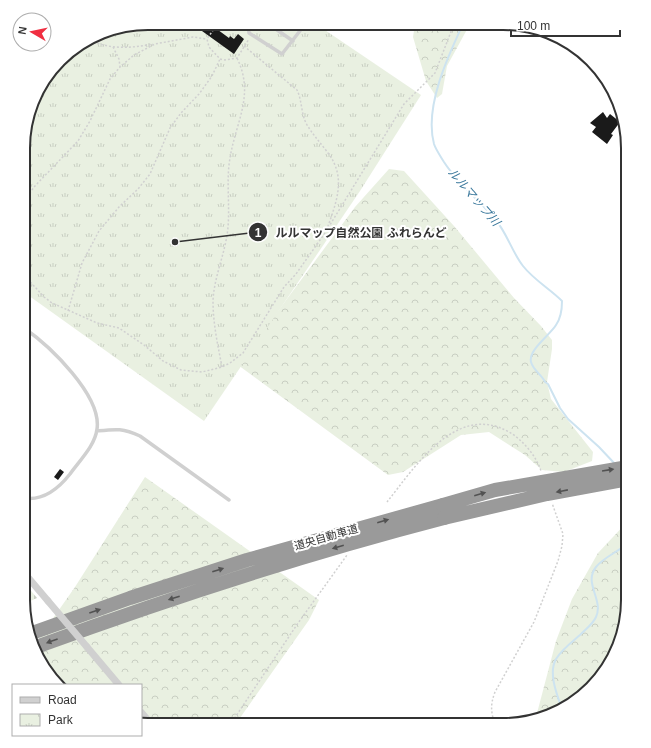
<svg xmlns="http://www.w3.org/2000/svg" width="651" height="748" font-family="Helvetica,'Noto Sans JP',sans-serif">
	<defs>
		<pattern id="forest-crowns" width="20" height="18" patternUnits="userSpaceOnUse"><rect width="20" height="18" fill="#e9f0e1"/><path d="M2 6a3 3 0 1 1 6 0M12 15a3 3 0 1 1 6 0" fill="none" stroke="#c8cec2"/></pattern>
		<pattern id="cemetery-stones" width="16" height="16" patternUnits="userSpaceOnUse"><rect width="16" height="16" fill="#e9f0e1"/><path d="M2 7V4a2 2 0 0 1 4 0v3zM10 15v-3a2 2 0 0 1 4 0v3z" fill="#c8cec2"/></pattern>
		<pattern id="park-tufts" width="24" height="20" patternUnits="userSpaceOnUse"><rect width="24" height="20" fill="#e9f0e1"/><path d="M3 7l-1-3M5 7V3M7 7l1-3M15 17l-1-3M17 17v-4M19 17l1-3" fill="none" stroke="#c8cec2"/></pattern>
	</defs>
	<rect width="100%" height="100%" fill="#fff"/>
	<path fill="url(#forest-crowns)" d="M 415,24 L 470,24 L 447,66 L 442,94 L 437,98 L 426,81 L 413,37 Z
		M 389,169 L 404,171 L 454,226 L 514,298 L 541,326 L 552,340 L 552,349 L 547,382 L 551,399 L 593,452 L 592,461 L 564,472 L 542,470 L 525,455 L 489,432 L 461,435 L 403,472 L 388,475 L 238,365 L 355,207 Z
		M 145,477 L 319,600 L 309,620 L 235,725 L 141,725 L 141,685 L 61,685 L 40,663 L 35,644 L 75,587 Z
		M 628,521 L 628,608 L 611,663 L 566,708 L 536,717 L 556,641 L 572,599 L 598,553 Z"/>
	<path fill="url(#cemetery-stones)" d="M 23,581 L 37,598 L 24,604 Z"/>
	<path fill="url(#park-tufts)" d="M 148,23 L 316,24 L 421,95 L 360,191 L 204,421 L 25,293 L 25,124 L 40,85 L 66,54 L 108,30 Z"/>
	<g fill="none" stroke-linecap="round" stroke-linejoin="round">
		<path stroke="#cde3f0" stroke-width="2" d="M 463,24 C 448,56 424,107 434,144 C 436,150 441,157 444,162 C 458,184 479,200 495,219 C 507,233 512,252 523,266 C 534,280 550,289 562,301 C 562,310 561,318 556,325 C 550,335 528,350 531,362 C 533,370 542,375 545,382 L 548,384 L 560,408 L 568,419 L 599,447 L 615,464
			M 562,709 C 557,695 548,673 556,659 C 562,649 572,642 580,635 C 586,629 593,624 596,617 C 604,600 583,583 596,567 C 604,557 618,552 628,543"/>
	</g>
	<path fill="#1a1a1a" d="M 208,23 L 217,23 L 214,27 L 229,38 L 230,36 L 234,39 L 238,34 L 244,39 L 234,54 L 202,31 Z
		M 603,112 L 607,118 L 610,114 L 620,122 L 611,134 L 613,135 L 607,144 L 592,132 L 596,127 L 590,123 Z
		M 60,469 L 64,472 L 58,480 L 54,477 Z"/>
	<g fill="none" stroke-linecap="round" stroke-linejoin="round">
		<path stroke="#d0d0d0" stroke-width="1.5" stroke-dasharray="2 2" stroke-linecap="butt" d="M 218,23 L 207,39 L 209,47 L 220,59 L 225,60 L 237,58 L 249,39
			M 90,40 C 110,50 132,48 153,44
			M 244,46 L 297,90 C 302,100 301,113 306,123 C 312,134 320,142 328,153 C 347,178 336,203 327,229
			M 113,47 L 119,59 L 120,67
			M 25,200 L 34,187 L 78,141 L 90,121 L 110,79 L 120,67 L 134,55 L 155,44 L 193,37 L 207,39
			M 25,276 L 44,297 L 52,303 L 97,323 L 119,328 L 144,345 L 163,361 L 181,370 L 202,372 L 222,367 L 230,363 L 243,353 L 284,287 L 296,274 L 325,233 L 404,104 L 435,73 L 454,24
			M 68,311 L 82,263 L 99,231 L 119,207 L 138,189 L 150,174 L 170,128 L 181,113 L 199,94 L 212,76 L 220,59
			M 222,367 C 218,346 213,324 213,301 C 214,276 226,252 228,227 C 230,204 226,181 230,158 C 236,121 255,95 237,58
			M 387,502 C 415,467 456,402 509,432 C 522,439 537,457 541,471
			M 230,725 L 296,626 L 347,555
			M 495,725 C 491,712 490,705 495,692 L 534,622 L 558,561 L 562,546 L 563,534 L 552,503"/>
		<path stroke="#d0d0d0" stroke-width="3.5" d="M 248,23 L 249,33 L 282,54 L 306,23
			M 267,23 L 293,41
			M 628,148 C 624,156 624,165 628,174
			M 97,431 C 116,429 123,428 140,436 L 229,500
			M 24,498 C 43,501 59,488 70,474 C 79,461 95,446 97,429 C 102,396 50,346 24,328"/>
		<path stroke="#d0d0d0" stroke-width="7" d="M 26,575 L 48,601
			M 87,647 L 119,685
			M 141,712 L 152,725"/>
		<path stroke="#d0d0d0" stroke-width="9" d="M 23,572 L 26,575"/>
		<path stroke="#9a9a9a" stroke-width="14" d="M 32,633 L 130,598 L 247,560 L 443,505
			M 36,647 C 170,598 305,554 444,518"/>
		<path stroke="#d0d0d0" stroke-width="7" d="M 48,601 L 87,647"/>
		<path stroke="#9a9a9a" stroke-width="14" d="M 443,505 L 495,490 L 628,467
			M 444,518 L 547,494 L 628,479"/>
	</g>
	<defs><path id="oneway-solid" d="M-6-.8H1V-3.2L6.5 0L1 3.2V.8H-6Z"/></defs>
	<g fill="#525252">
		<use href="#oneway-solid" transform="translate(608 470) rotate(-9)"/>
		<use href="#oneway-solid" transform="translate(562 491) rotate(169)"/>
		<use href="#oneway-solid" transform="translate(480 494) rotate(-16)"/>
		<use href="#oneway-solid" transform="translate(383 521) rotate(-16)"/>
		<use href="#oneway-solid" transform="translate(338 547) rotate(164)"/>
		<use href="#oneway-solid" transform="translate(218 570) rotate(-18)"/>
		<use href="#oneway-solid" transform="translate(174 598) rotate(162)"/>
		<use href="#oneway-solid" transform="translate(95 611) rotate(-19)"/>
		<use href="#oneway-solid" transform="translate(52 641) rotate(160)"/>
	</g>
	<g text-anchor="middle" stroke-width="4" stroke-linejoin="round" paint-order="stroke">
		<g font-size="11" fill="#333" stroke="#fff">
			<text transform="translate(326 537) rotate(-16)" y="4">道央自動車道</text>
		</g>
		<g font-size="12" font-style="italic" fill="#3a789c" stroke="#fff">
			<text transform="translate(474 197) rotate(49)" y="4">ルルマップ川</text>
		</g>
	</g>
	<path d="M0 0H651V748H0ZM148 30H503A118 118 0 0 1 621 148V600A118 118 0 0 1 503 718H148A118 118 0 0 1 30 600V148A118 118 0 0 1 148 30Z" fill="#fff" fill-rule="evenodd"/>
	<path fill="none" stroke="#333" stroke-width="2" d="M148 30H503A118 118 0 0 1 621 148V600A118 118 0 0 1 503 718H148A118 118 0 0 1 30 600V148A118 118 0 0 1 148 30Z"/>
	<path fill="none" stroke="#333" stroke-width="1.5" d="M175 242L258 232"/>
	<g fill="#333" stroke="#fff" stroke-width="1.5">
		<circle cx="175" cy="242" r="4"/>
		<circle cx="258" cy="232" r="10"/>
	</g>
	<g font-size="12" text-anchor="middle" font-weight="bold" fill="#fff">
		<text x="258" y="237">1</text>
	</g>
	<g font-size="12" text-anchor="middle" font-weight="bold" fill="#333" stroke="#fff" stroke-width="4" stroke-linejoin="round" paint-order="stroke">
		<text x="361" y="237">ルルマップ自然公園 ふれらんど</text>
	</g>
	<rect x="12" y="684" width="130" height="52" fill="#ffffff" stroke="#adadad"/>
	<rect x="20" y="697" width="20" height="6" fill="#d0d0d0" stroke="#adadad"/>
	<text x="48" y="704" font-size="12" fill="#333333">Road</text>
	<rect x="20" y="714" width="20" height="12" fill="url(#park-tufts)" stroke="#adadad"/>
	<text x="48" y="724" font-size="12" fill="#333333">Park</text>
	<g transform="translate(32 32) rotate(279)"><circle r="19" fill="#ffffff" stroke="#adadad"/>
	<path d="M0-3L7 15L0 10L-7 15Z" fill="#f02e41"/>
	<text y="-6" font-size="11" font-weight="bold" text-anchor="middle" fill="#333333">N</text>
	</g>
	<path d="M511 30v6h109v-6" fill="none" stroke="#333333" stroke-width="2"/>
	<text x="517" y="30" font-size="12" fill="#333333" stroke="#ffffff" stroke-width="3" paint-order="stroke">100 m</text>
</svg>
